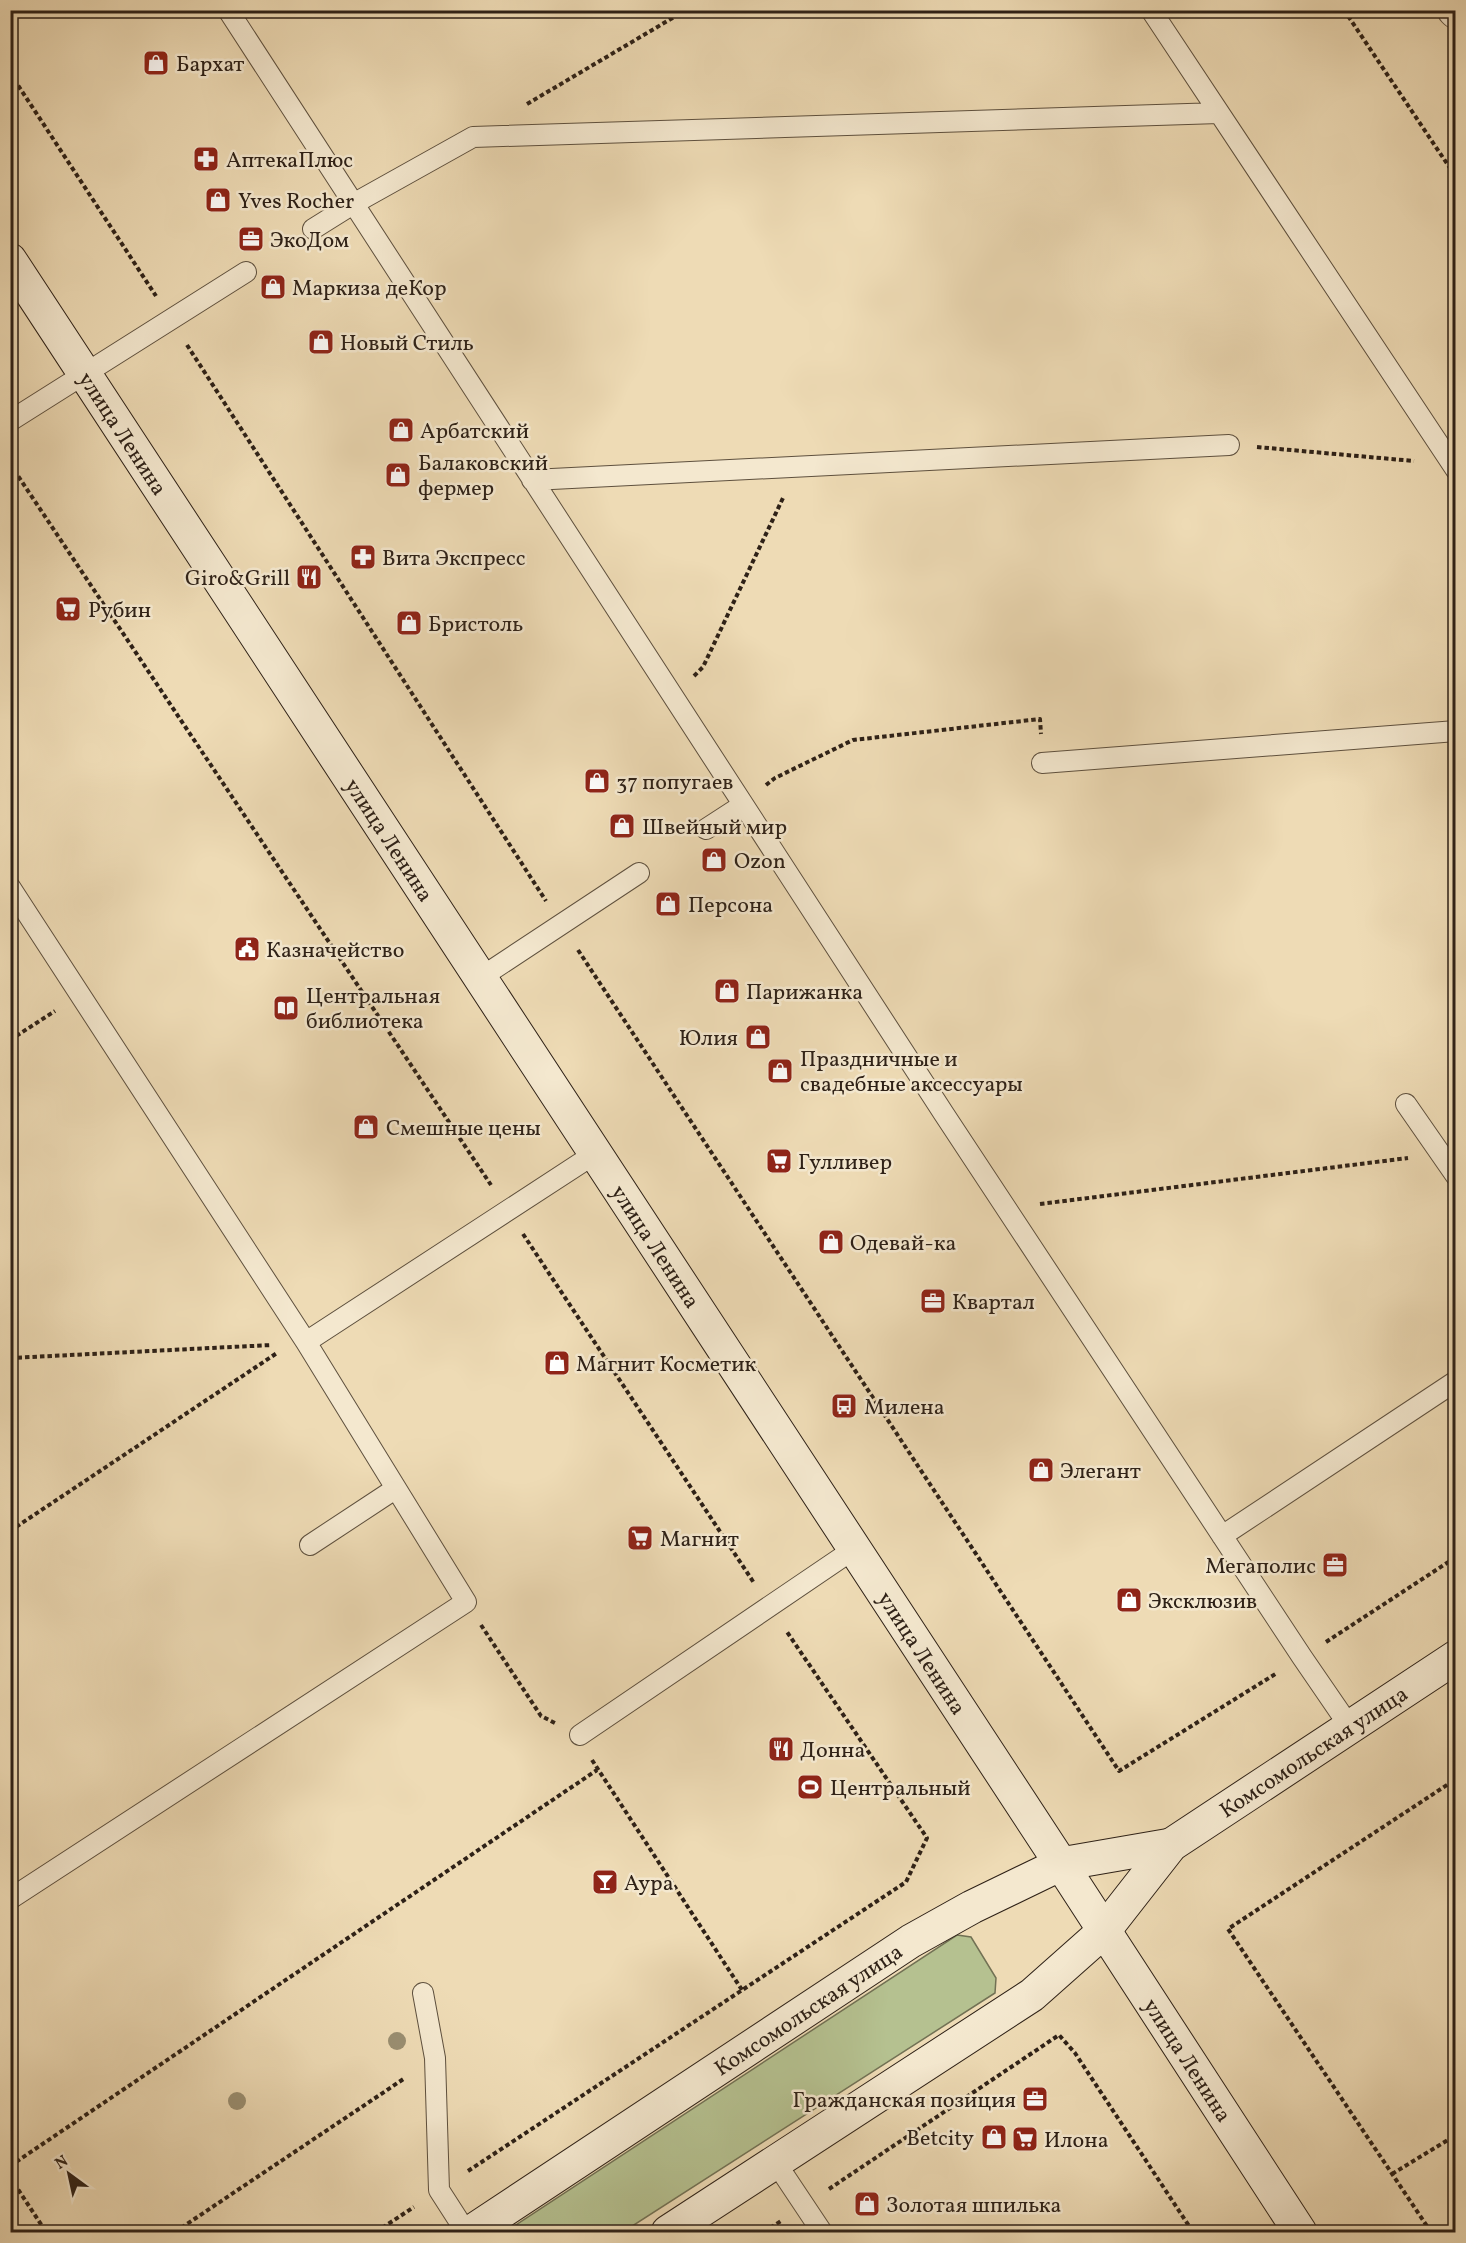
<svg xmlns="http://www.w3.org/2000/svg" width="1466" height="2243" font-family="Vollkorn,serif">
	<rect width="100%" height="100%" fill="#eedbb5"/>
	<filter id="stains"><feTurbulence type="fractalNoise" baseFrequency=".00333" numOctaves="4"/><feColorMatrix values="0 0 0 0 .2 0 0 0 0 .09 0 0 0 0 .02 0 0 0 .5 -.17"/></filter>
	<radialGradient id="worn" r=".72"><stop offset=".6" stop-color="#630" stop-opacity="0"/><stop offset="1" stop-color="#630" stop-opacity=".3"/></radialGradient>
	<path fill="#b5c190" stroke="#727154" stroke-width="1.5" d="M 957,1935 L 971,1937 L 996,1978 L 995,1993 L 623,2232 L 505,2232 Z"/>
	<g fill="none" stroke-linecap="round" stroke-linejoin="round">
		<g stroke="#5e503e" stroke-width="22">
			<path id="lane" d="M 228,10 L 944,1114 L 1302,1657 L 1350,1727
				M 1151,10 L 1456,470
				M 313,229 L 353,204 L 473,137 L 1219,113
				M 10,421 L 246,272
				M 532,480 L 1229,445
				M 1042,763 L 1456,731
				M 706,829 L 743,805
				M 10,887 L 306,1342
				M 480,978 L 639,873
				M 1406,1104 L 1456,1176
				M 1222,1536 L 1456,1381
				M 310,1545 L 395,1489
				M 580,1735 L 854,1549
				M 10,1899 L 466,1602 L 306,1342 L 596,1153
				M 423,1993 L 435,2058 L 439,2190 L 466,2232
				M 776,2163 L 822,2232"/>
		</g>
		<g stroke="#5e503e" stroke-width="35">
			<path id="street" d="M 1454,10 L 1456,12"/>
		</g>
		<g stroke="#2e2117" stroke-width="35">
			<g id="secondary">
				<path id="s1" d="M 10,260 L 1061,1864 L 1300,2232"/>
				<path id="s2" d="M 471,2232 L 911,1941 L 972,1907 L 1061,1864 L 1171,1845"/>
				<path id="s3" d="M 668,2232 L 1032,1995 L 1103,1932 L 1171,1845 L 1456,1657"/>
			</g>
		</g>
		<path stroke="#2e2117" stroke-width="4" stroke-dasharray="4.5 3" stroke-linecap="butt" d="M 1344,10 L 1456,177
			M 10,73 L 156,296
			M 527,104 L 686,10
			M 187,345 L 546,901
			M 1257,447 L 1414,461
			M 10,464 L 491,1185
			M 694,676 L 703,667 L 783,498
			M 766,785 L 775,778 L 853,740 L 1040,719 L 1041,734
			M 578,950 L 1119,1771 L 1277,1673
			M 10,1040 L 55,1011
			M 1040,1204 L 1408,1158
			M 523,1234 L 754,1583
			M 10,1358 L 272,1345
			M 10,1531 L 277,1353
			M 481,1625 L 541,1716 L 555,1723
			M 1326,1642 L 1456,1557
			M 592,1760 L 742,1990
			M 10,2166 L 597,1770
			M 468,2171 L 906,1882 L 927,1838 L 787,1632
			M 1392,2174 L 1456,2135
			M 10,2177 L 46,2232
			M 829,2189 L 1059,2035 L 1075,2053 L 1193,2232
			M 175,2232 L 405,2078
			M 376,2232 L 414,2207
			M 764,2232 L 781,2221
			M 1431,2232 L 1228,1929 L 1456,1779"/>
		<use href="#lane" stroke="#f4e8cf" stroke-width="20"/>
		<use href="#street" stroke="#f4e8cf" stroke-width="33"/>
		<use href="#secondary" stroke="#f4e8cf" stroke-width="33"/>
	</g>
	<g fill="#9a8f72">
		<circle cx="397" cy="2041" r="9"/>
		<circle cx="237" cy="2101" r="9"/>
	</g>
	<defs>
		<g id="shop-square" transform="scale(1.35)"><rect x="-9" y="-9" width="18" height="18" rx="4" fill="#8f2418" stroke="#f4e8cf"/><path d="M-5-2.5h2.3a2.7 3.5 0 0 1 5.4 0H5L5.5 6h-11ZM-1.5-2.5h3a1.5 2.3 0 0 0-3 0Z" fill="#fff"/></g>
		<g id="pharmacy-square" transform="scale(1.35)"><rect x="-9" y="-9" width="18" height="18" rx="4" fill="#8f2418" stroke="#f4e8cf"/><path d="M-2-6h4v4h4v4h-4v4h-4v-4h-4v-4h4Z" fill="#fff"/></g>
		<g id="office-square" transform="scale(1.35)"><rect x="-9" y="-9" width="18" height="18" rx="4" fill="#8f2418" stroke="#f4e8cf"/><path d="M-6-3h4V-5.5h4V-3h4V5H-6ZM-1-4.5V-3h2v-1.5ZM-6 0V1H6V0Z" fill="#fff"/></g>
		<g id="restaurant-square" transform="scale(1.35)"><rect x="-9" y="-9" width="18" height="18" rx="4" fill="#8f2418" stroke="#f4e8cf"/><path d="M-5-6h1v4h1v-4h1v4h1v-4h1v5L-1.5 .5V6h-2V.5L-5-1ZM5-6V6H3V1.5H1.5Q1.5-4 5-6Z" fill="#fff"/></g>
		<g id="supermarket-square" transform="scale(1.35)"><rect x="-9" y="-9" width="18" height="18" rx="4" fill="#8f2418" stroke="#f4e8cf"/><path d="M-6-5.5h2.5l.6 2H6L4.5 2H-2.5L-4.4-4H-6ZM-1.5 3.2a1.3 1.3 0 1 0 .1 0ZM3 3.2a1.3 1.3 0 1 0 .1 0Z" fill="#fff"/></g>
		<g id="civic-square" transform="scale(1.35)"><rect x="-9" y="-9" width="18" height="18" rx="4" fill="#8f2418" stroke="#f4e8cf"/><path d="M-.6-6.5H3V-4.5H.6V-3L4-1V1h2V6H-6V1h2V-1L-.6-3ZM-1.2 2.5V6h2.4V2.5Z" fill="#fff"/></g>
		<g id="library-square" transform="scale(1.35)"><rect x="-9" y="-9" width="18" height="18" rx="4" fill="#8f2418" stroke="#f4e8cf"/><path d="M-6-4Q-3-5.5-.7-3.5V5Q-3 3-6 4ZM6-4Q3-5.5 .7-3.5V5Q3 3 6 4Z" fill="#fff"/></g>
		<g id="bus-square" transform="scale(1.35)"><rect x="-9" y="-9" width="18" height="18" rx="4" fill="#8f2418" stroke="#f4e8cf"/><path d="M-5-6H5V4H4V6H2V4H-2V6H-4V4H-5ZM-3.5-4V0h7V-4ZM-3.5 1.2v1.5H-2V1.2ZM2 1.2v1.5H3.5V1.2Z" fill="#fff"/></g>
		<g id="stadium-square" transform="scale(1.35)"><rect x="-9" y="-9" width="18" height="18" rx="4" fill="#8f2418" stroke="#f4e8cf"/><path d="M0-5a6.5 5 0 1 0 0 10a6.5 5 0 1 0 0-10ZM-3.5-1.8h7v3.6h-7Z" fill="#fff"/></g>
		<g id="bar-square" transform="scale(1.35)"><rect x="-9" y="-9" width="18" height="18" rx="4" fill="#8f2418" stroke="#f4e8cf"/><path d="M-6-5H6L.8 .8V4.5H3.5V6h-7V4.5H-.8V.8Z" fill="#fff"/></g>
	</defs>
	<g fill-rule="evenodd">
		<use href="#shop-square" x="156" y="63"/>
		<use href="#pharmacy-square" x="206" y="159"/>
		<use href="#shop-square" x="218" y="200"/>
		<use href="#office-square" x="251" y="239"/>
		<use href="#shop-square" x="273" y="287"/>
		<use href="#shop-square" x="321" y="342"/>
		<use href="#shop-square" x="401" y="430"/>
		<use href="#shop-square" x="398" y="475"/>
		<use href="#pharmacy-square" x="363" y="557"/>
		<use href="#restaurant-square" x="309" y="577"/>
		<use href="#supermarket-square" x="68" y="609"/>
		<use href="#shop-square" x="409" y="623"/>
		<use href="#shop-square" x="597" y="781"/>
		<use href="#shop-square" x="622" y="826"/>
		<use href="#shop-square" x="714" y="860"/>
		<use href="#shop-square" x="668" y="904"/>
		<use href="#civic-square" x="247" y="949"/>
		<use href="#shop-square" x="727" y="991"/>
		<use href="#library-square" x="286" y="1008"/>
		<use href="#shop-square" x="758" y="1037"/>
		<use href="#shop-square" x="780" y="1071"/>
		<use href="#shop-square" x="366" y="1127"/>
		<use href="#supermarket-square" x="779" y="1161"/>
		<use href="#shop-square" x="831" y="1242"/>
		<use href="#office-square" x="933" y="1301"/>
		<use href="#shop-square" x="557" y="1363"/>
		<use href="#bus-square" x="844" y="1406"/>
		<use href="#shop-square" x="1041" y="1470"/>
		<use href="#supermarket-square" x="640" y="1538"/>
		<use href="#office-square" x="1335" y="1565"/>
		<use href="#shop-square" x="1129" y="1600"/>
		<use href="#restaurant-square" x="781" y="1749"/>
		<use href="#stadium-square" x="810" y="1787"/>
		<use href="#bar-square" x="605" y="1882"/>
		<use href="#office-square" x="1035" y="2099"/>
		<use href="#shop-square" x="994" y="2137"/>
		<use href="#supermarket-square" x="1025" y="2139"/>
		<use href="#shop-square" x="867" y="2204"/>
	</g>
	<g text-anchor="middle" stroke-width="5" stroke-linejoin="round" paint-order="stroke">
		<g font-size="22" fill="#2e2117" stroke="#f4e8cf" text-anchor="start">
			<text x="176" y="71">Бархат</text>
			<text x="226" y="167">АптекаПлюс</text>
			<text x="238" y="208">Yves Rocher</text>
			<text x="270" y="247">ЭкоДом</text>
			<text x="292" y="295">Маркиза деКор</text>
			<text x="340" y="350">Новый Стиль</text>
			<text x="420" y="438">Арбатский</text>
			<text x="418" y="470">Балаковский<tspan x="418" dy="25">фермер</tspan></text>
			<text x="382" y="565">Вита Экспресс</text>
			<text x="290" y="585" text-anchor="end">Giro&amp;Grill</text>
			<text x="88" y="617">Рубин</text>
			<text x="428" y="631">Бристоль</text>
			<text x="616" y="789">37 попугаев</text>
			<text x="642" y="834">Швейный мир</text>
			<text x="734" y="868">Ozon</text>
			<text x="688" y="912">Персона</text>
			<text x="266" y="957">Казначейство</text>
			<text x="746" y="999">Парижанка</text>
			<text x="306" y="1003">Центральная<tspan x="306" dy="25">библиотека</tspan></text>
			<text x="738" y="1045" text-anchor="end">Юлия</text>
			<text x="800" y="1066">Праздничные и<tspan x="800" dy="25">свадебные аксессуары</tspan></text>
			<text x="386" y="1135">Смешные цены</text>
			<text x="798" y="1169">Гулливер</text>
			<text x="850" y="1250">Одевай-ка</text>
			<text x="952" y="1309">Квартал</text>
			<text x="576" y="1371">Магнит Косметик</text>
			<text x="864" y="1414">Милена</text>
			<text x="1060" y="1478">Элегант</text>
			<text x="660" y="1546">Магнит</text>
			<text x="1316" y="1573" text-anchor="end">Мегаполис</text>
			<text x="1148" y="1608">Эксклюзив</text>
			<text x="800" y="1757">Донна</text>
			<text x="830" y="1795">Центральный</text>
			<text x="624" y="1890">Аура</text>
			<text x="1016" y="2107" text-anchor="end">Гражданская позиция</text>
			<text x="974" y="2145" text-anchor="end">Betcity</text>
			<text x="1044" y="2147">Илона</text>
			<text x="886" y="2212">Золотая шпилька</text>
		</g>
		<g font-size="22" fill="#2e2117" stroke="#f4e8cf">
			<text dy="8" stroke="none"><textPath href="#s1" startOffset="207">улица Ленина</textPath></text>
			<text dy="8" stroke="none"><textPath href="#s1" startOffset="693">улица Ленина</textPath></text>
			<text dy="8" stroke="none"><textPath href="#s1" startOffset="1179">улица Ленина</textPath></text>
			<text dy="8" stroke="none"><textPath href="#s1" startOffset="1665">улица Ленина</textPath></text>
			<text dy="8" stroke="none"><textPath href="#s3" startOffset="810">Комсомольская улица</textPath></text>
			<text dy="8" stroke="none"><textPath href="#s2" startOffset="404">Комсомольская улица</textPath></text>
			<text dy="8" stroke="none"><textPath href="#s1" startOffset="2151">улица Ленина</textPath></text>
		</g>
	</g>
	<rect width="1466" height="2243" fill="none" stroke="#eedbb5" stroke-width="36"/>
	<rect x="12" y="12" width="1442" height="2219" fill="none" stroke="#2e2117" stroke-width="3"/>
	<rect x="18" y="18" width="1430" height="2207" fill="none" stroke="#2e2117" stroke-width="1.5"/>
	<g transform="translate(69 2174) rotate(327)" stroke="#f4e8cf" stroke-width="4.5" paint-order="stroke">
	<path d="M0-4.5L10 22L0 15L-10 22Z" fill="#2e2117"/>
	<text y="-9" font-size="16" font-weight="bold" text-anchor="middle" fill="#2e2117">N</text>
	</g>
	<rect width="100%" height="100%" filter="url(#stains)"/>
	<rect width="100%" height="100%" fill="url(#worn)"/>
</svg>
